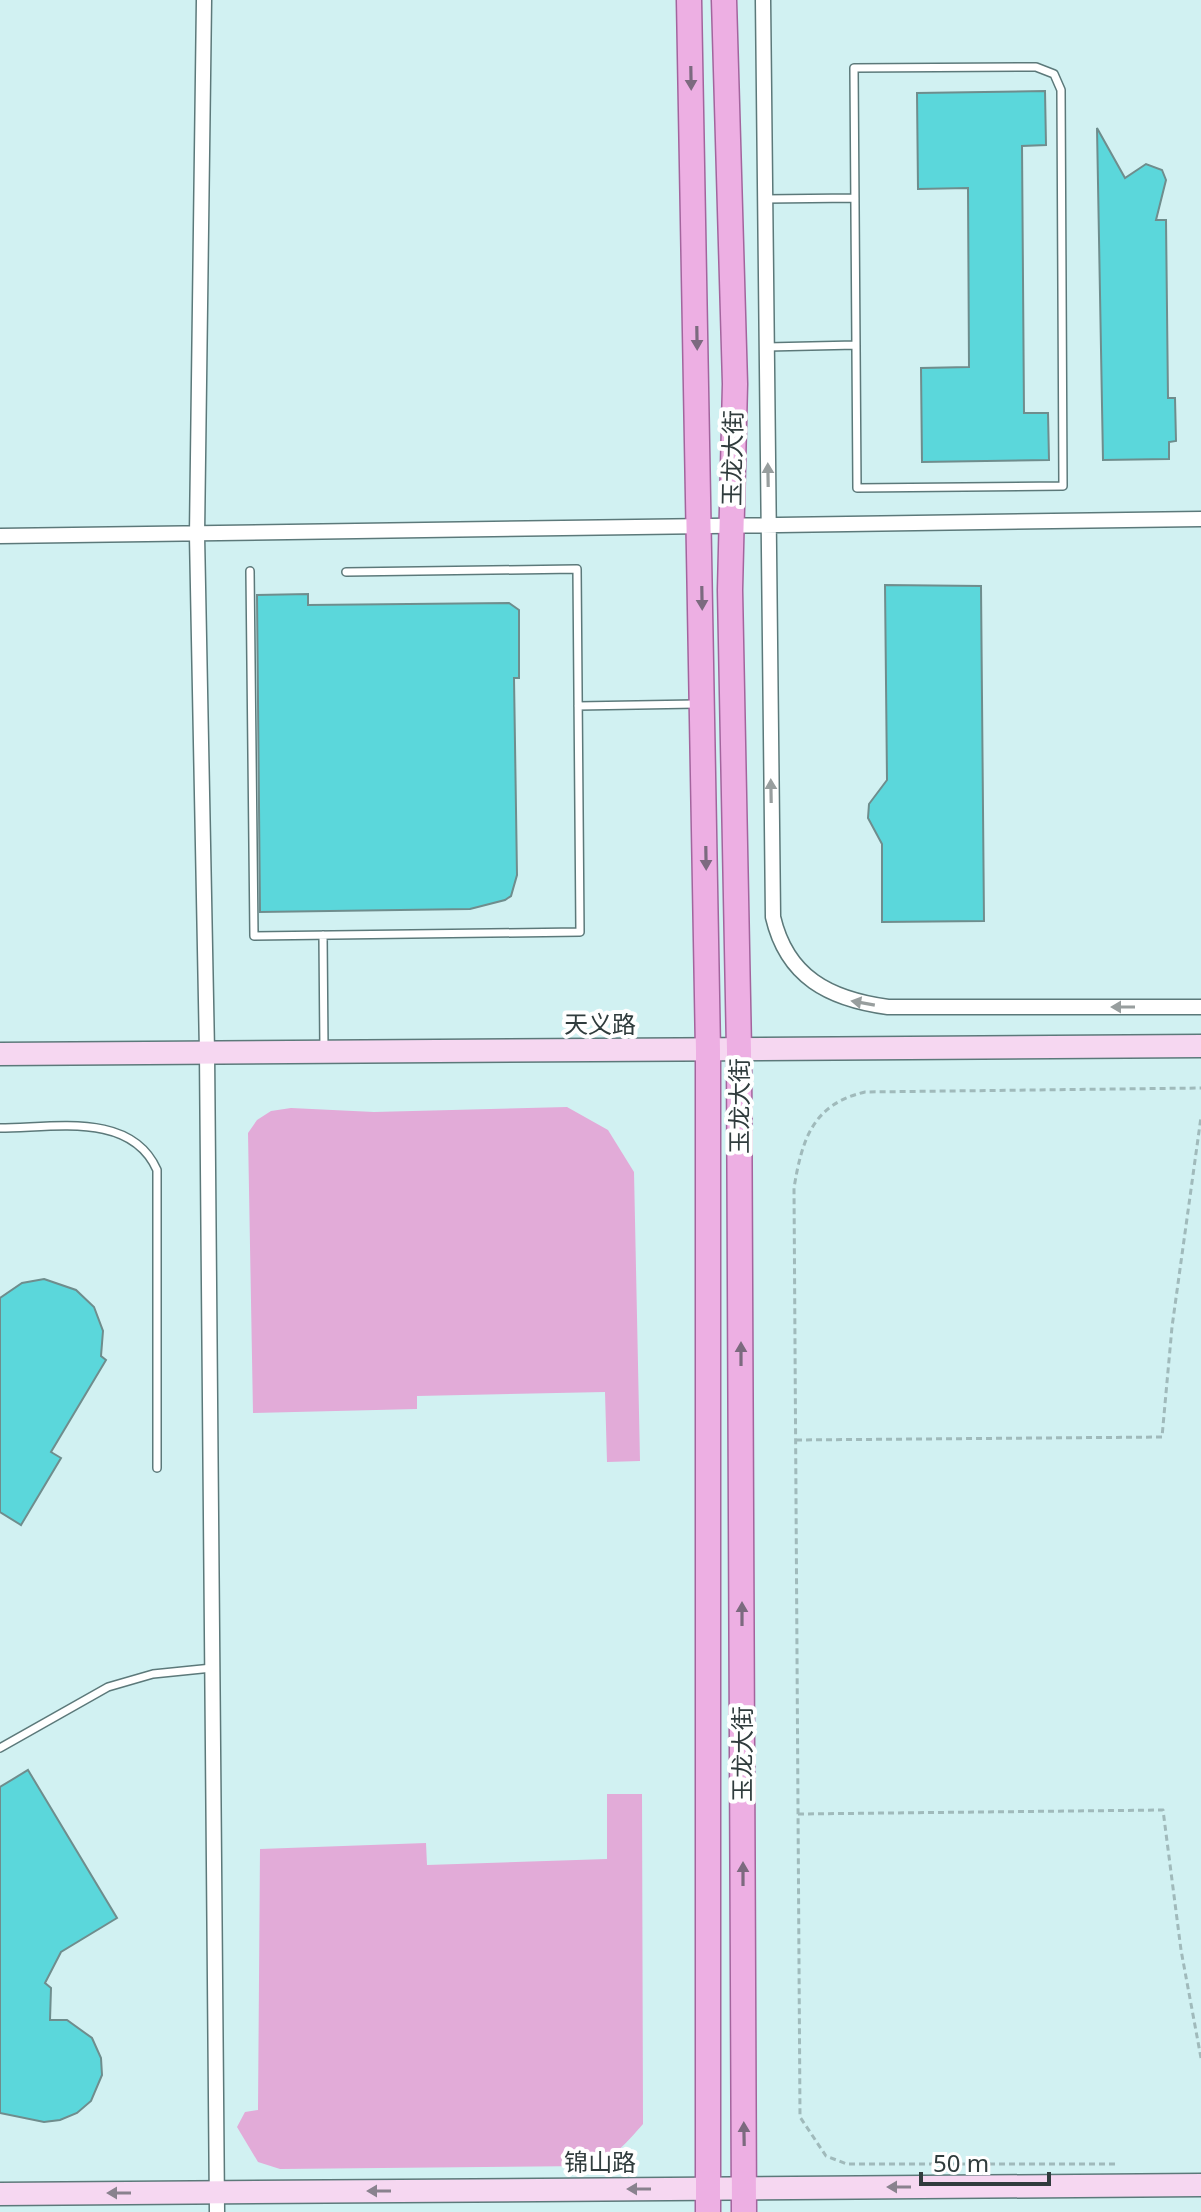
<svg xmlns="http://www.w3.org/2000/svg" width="1201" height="2212" font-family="'Noto Sans','Noto Sans SC',sans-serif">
	<rect width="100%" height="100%" fill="#d1f1f2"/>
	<path fill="#e2abd8" d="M 567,1107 L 608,1130 L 634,1172 L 640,1461 L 607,1462 L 605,1392 L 417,1396 L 417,1409 L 253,1413 L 248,1133 L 257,1120 L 271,1111 L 291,1108 L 374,1112 Z
		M 607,1794 L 642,1794 L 643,2124 C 627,2142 612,2161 587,2166 L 280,2169 L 258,2162 L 237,2127 L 245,2112 L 258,2110 L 260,1849 L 426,1843 L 427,1865 L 607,1859 Z"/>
	<path fill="#5bd7db" stroke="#6f8d8d" stroke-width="2" d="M 1045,91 L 1046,145 L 1022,146 L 1024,413 L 1048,413 L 1049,460 L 922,462 L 921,368 L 969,367 L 968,188 L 918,189 L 917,93 Z
		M 1097,128 L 1125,178 L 1146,164 L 1162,170 L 1166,180 L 1156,220 L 1166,220 L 1168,398 L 1175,398 L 1176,441 L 1169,442 L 1169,459 L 1103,460 Z
		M 885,585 L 981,586 L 984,921 L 882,922 L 882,844 L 868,818 L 869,804 L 887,780 Z
		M 308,594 L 308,605 L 509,603 L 519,610 L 519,678 L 514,678 L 517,875 L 511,896 L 505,900 L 470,909 L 260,912 L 257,595 Z
		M 44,1279 L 76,1290 L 94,1307 L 103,1331 L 101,1356 L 106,1360 L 51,1452 L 61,1458 L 21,1525 L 0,1512 L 0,1298 L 22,1283 Z
		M 28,1770 L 117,1918 L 61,1952 L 45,1983 L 51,1988 L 50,2020 L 67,2020 L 92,2038 L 101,2058 L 102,2075 L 91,2101 L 77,2113 L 60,2120 L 44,2122 L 0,2113 L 0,1787 Z"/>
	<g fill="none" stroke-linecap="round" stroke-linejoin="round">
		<g stroke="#5c797a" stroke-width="10">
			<path id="lane" d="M 1036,67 L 1054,74 L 1061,90 L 1063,486 L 857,488 L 854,68 Z
				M 765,199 L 855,198
				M 767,347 L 856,345
				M 250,571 L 254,936 L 580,932 L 577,569 L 346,572
				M 578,706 L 696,704
				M 323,935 L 324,1049
				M 0,1128 C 53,1128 131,1111 157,1170 L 157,1468
				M 0,1748 L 108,1687 L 153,1674 L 212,1668"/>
		</g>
		<g stroke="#5c797a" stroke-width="17">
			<path id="street" d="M 204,0 L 197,535 L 207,1052 L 217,2212
				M 763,0 L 773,917 C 787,977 829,999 888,1007 L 1201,1007
				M 0,536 L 1201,519"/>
		</g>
		<g stroke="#5c797a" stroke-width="25">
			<path id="secondary" d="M 0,1054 L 1201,1046
				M 0,2194 L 1201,2185"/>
		</g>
		<g stroke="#a3649d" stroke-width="27">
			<path id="primary" d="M 689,0 L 708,1051 L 708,2212
				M 724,0 L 735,384 L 730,590 L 739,1050 L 744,2212"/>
		</g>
		<path stroke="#a0babb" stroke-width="3" stroke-dasharray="6 4" stroke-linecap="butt" d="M 796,1440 L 1162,1437 L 1172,1327 L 1201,1117
			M 798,1814 L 1163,1810 L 1181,1950 L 1201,2058
			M 1115,2164 L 847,2164 L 826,2156 L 800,2117 L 794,1188 C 802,1139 813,1104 865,1092 L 1201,1088"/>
		<use href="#lane" stroke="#fff" stroke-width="7"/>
		<use href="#street" stroke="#fff" stroke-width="14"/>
		<use href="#secondary" stroke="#f6d7f1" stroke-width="22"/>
		<use href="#primary" stroke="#edafe3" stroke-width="24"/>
	</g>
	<defs><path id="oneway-solid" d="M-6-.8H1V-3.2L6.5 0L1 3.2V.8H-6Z" transform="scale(2)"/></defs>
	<g fill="#7c6a7f">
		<use href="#oneway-solid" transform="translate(691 78) rotate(89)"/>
		<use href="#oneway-solid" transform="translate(697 338) rotate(89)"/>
		<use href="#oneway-solid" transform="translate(702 598) rotate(89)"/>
		<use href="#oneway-solid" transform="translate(706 858) rotate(89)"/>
		<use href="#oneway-solid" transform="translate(741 1354) rotate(-90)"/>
		<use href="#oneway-solid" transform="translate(742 1614) rotate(-90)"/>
		<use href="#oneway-solid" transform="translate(743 1874) rotate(-90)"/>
		<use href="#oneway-solid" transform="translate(744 2134) rotate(-91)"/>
	</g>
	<g fill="#989e9e">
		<use href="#oneway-solid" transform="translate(768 475) rotate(-91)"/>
		<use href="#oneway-solid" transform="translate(771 791) rotate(-91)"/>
		<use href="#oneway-solid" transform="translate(863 1003) rotate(-170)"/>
		<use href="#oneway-solid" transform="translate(1123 1007) rotate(-180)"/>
	</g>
	<g fill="#89828e">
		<use href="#oneway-solid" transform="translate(899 2187) rotate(180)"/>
		<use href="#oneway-solid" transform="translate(639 2189) rotate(180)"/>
		<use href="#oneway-solid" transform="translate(379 2191) rotate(180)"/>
		<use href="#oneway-solid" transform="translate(119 2193) rotate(180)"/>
	</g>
	<g text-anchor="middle" stroke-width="8" stroke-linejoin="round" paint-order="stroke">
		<g font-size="24" fill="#303c3d" stroke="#fff">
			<text transform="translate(733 458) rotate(-89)" y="8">玉龙大街</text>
			<text x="600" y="1033">天义路</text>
			<text transform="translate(740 1106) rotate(-90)" y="8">玉龙大街</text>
			<text transform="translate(743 1754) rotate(-90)" y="8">玉龙大街</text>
			<text x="600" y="2171">锦山路</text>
		</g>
	</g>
	<path d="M921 2172v12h128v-12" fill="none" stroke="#303c3d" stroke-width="4"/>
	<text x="933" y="2172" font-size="24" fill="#303c3d" stroke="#ffffff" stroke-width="6" paint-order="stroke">50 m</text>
</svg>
